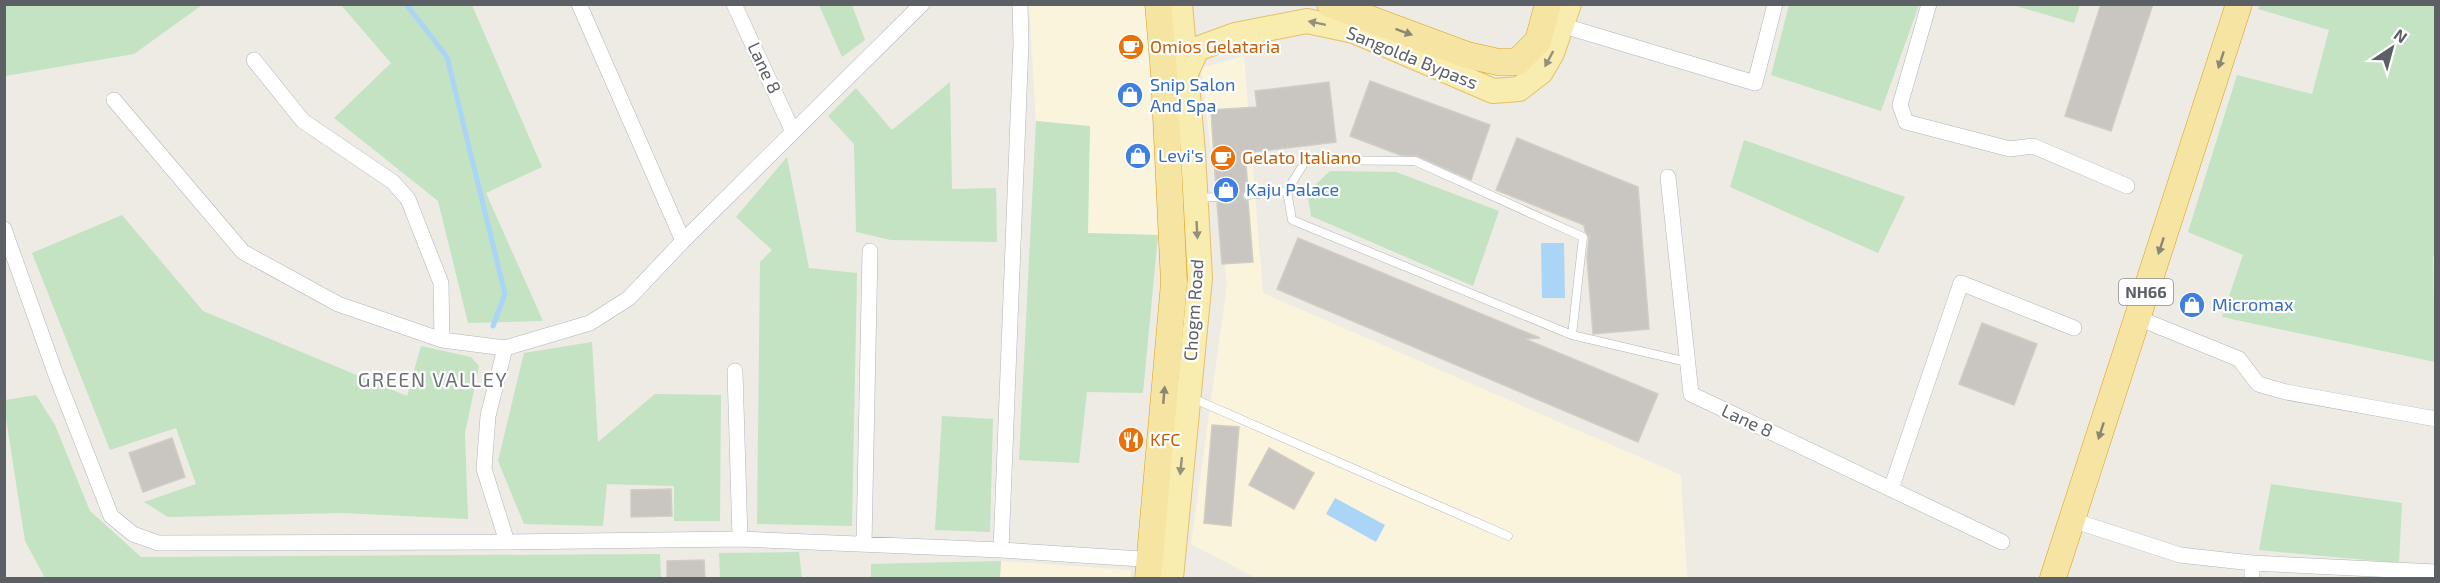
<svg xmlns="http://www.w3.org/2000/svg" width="2440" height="583" font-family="'Exo 2',sans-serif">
	<rect width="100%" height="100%" fill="#edebe4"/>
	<path fill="#fbf4dc" d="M 1029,5 L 1146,5 L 1158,235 L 1087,233 L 1090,127 L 1036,121 Z
		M 1244,56 L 1263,293 L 1681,475 L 1687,578 L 1256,578 L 1191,544 L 1227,285 L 1201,68 Z
		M 1001,561 L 1131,570 L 1130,578 L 1000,578 Z"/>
	<path fill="#c3e3c3" d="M 5,4 L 202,4 L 202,5 L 134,54 L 5,76 Z
		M 341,5 L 472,5 L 542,167 L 486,193 L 543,321 L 468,323 L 438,201 L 334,118 L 391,63 Z
		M 819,5 L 852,5 L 865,40 L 842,57 Z
		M 1789,5 L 1919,5 L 1881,111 L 1771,75 Z
		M 2013,5 L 2080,5 L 2074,23 Z
		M 2260,5 L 2435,5 L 2436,255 L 2433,256 L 2435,362 L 2222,317 L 2243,255 L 2188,232 L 2237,75 L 2312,94 L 2329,30 L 2258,9 Z
		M 950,82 L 952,189 L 996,188 L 997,242 L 891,240 L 856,232 L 854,144 L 828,116 L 856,88 L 892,130 Z
		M 1036,121 L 1090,126 L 1088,233 L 1158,235 L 1143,393 L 1087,392 L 1079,463 L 1019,460 Z
		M 1744,140 L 1905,197 L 1878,253 L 1730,187 Z
		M 787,157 L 809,268 L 857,273 L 852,526 L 757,524 L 760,262 L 772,250 L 736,217 Z
		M 1330,171 L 1396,172 L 1499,211 L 1473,286 L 1311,216 L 1308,197 L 1315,185 Z
		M 122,215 L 203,311 L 407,396 L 421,346 L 471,357 L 479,366 L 465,433 L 468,519 L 341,513 L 168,517 L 144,502 L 196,484 L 176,428 L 110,450 L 32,253 Z
		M 592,342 L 598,442 L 655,394 L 721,395 L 720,521 L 674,521 L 674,486 L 607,484 L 603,526 L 524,524 L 498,461 L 524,353 Z
		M 36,395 L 55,425 L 90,511 L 141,557 L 660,554 L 661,578 L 45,578 L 25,541 L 5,412 L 5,400 Z
		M 942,416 L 993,419 L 990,532 L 935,530 Z
		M 2271,484 L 2402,503 L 2399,563 L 2259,550 Z
		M 799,552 L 802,578 L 720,578 L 719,553 Z
		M 1001,561 L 1000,578 L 871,578 L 871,564 Z"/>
	<path fill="#aad5f7" d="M 1541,243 L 1564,243 L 1565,298 L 1542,298 Z
		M 1335,498 L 1385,525 L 1376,542 L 1326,514 Z"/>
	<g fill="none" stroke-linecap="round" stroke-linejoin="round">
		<path stroke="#aad5f7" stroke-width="5" d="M 406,4 L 447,57 L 505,294 L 493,326"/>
	</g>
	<path fill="#c9c6c1" stroke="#d1cdc3" stroke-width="1.5" d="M 2101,4 L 2153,4 L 2111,131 L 2065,116 Z
		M 1370,81 L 1490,125 L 1471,180 L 1417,156 L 1400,155 L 1350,136 Z
		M 1329,82 L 1336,142 L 1245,153 L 1248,189 L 1242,195 L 1244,199 L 1248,201 L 1253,262 L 1222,264 L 1217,203 L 1221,200 L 1222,196 L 1216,191 L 1211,110 L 1257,107 L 1255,91 Z
		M 1517,138 L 1638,187 L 1649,329 L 1593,334 L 1587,258 L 1589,237 L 1585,231 L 1584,225 L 1496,190 Z
		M 1298,238 L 1540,338 L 1525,339 L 1658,394 L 1638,442 L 1277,289 Z
		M 1982,323 L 2037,344 L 2014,405 L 1959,384 Z
		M 1212,425 L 1239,427 L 1231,526 L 1204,523 Z
		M 172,438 L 185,477 L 143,492 L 129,453 Z
		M 1269,448 L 1314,473 L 1294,509 L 1249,485 Z
		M 671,489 L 672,516 L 631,517 L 631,490 Z
		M 704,560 L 705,579 L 667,579 L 667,561 Z"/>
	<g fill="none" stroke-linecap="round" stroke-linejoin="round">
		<g stroke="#b1b4b8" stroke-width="9">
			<path id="service" d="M 1248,195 L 1287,191
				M 1200,198 L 1216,197
				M 1572,335 L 1583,237 L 1415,161 L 1306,160 L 1287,191 L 1292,220 L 1572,335 L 1687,362
				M 1192,398 L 1508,536"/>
		</g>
		<g stroke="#b1b4b8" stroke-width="16">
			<path id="minor" d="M 579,4 L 683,241
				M 734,4 L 793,132
				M 1929,4 L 1900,105 L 1906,122 L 2010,149 L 2033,146 L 2127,186
				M 1554,23 L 1755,83 L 1775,4
				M 254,60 L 303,121 L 393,182 L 408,199 L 441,283 L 442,340
				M 114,100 L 243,252 L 338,304 L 442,340 L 505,348 L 590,323 L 629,298 L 683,241 L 922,4
				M 1668,177 L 1691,394 L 2002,542
				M 4,229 L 56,375 L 111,516 L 133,534 L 158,543 L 507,542 L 740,539 L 1001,550 L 1157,560
				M 2138,318 L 2239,359 L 2258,384 L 2286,392 L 2436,419
				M 505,348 L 488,416 L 484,469 L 507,542
				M 735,371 L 740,539
				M 1891,489 L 1961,283 L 2074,328
				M 2072,520 L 2180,555 L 2252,563
				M 864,544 L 870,251
				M 1001,550 L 1021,43 L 1020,4
				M 2252,578 L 2252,563 L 2436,572"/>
		</g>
		<g stroke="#e5c166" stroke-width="26">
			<path id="primary" d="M 1186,73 L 1197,49 L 1235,35 L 1307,21 L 1354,31 L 1493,91 L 1519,89 L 1541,72 L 1552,53 L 1569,4
				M 1171,578 L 1200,278 L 1193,153 L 1180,4"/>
		</g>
		<g stroke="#dd9f14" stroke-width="27">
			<path id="trunk" d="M 1330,4 L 1467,55 L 1498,62 L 1517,62 L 1538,41 L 1548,4
				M 1148,578 L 1174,283 L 1164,73 L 1158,4
				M 2053,578 L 2239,4"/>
		</g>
		<use href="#service" stroke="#fff" stroke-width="8"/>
		<use href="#minor" stroke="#fff" stroke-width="15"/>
		<use href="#primary" stroke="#f8ecaf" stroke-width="24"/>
		<use href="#trunk" stroke="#f6e4a2" stroke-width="26"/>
	</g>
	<defs><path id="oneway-solid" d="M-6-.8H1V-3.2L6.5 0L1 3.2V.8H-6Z" transform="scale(1.5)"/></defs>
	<g fill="#93907e">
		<use href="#oneway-solid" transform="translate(1317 23) rotate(-168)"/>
		<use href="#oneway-solid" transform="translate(1549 59) rotate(118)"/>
		<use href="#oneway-solid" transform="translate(1197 230) rotate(87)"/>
		<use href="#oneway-solid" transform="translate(1181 466) rotate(96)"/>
	</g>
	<g fill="#8a8776">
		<use href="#oneway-solid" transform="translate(1404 32) rotate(20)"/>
		<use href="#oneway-solid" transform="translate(2221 60) rotate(108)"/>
		<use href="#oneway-solid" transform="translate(2161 246) rotate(108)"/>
		<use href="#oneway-solid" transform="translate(1164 395) rotate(-85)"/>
		<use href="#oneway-solid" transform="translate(2101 431) rotate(108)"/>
	</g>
	<defs>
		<g id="cafe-disc" transform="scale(1.35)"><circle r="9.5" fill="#e8710a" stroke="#fff"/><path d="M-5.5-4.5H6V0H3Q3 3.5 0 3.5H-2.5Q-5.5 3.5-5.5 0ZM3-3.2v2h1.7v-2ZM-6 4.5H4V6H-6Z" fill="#fff"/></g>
		<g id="shop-disc" transform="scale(1.35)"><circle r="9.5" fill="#3f7fe0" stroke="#fff"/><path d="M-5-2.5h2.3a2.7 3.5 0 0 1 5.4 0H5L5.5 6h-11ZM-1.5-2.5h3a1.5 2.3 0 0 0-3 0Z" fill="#fff"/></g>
		<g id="restaurant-disc" transform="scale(1.35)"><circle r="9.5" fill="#e8710a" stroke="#fff"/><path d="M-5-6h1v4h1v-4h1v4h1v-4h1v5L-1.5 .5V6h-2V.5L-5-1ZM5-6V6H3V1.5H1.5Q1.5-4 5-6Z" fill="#fff"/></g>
	</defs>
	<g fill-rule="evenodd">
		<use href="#cafe-disc" x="1131" y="47"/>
		<use href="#shop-disc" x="1130" y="95"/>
		<use href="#shop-disc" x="1138" y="156"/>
		<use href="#cafe-disc" x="1223" y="158"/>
		<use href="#shop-disc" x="1226" y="190"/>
		<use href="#shop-disc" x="2192" y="305"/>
		<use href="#restaurant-disc" x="1131" y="440"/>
	</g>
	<g text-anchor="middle" stroke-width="4.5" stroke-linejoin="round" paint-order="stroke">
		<rect fill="#fff" stroke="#8d8f92" stroke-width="1.5" x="2119" y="279" width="54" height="26" rx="4.5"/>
		<g font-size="16" font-weight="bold" fill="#5c5f63">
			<text x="2146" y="298">NH66</text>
		</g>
		<g font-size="18" fill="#c56008" stroke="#fff" text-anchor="start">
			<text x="1150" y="53">Omios Gelataria</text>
			<text x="1242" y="164">Gelato Italiano</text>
			<text x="1150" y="446">KFC</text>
		</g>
		<g font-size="18" fill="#5c5f63" stroke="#fff">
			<text transform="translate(1412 58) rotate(22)" y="6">Sangolda Bypass</text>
			<text transform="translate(764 68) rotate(65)" y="6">Lane 8</text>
			<text transform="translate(1194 310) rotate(-86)" y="6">Chogm Road</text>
			<text transform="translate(1747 421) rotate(25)" y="6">Lane 8</text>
		</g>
		<g font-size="18" fill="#366cbe" stroke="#fff" text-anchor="start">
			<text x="1150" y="91">Snip Salon<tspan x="1150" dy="21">And Spa</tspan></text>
			<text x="1158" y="162">Levi's</text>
			<text x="1246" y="196">Kaju Palace</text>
			<text x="2212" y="311">Micromax</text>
		</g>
		<g font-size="20" letter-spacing="1.5" fill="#6d7175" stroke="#fff">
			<text x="433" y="387">GREEN VALLEY</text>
		</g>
	</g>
	<rect width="2440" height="583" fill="none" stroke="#5c5f63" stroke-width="12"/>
	<g transform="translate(2392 48) rotate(36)" stroke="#ffffff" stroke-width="4.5" paint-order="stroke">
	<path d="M0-4.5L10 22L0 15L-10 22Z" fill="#5c5f63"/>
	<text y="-9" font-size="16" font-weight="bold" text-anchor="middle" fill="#5c5f63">N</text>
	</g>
</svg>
